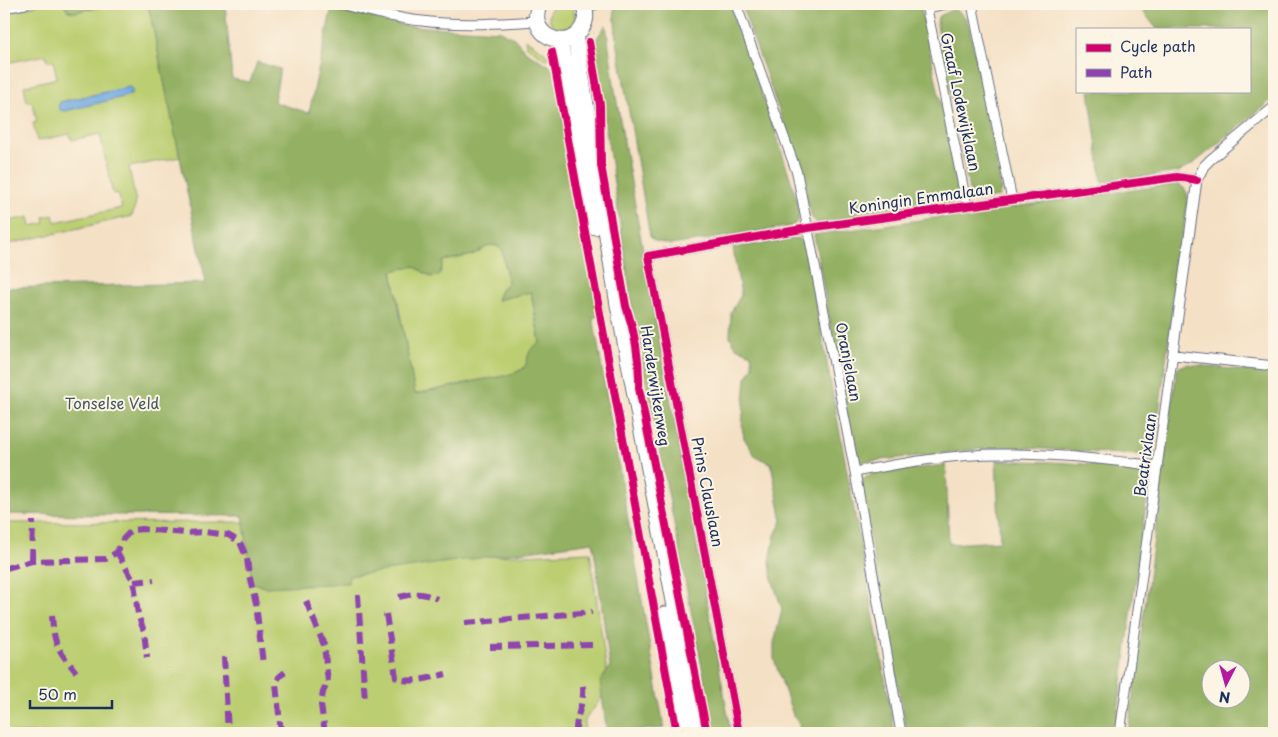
<svg xmlns="http://www.w3.org/2000/svg" width="1278" height="737" font-family="'Playpen Sans',sans-serif">
	<rect width="100%" height="100%" fill="#fcf5e5"/>
	<filter id="ink" filterUnits="userSpaceOnUse"><feTurbulence type="fractalNoise" baseFrequency=".02" numOctaves="2"/><feDisplacementMap in="SourceGraphic" scale="10" xChannelSelector="R" yChannelSelector="G"/><feConvolveMatrix kernelMatrix="1 2 1 2 8 2 1 2 1" color-interpolation-filters="sRGB"/></filter>
	<filter id="wash" filterUnits="userSpaceOnUse"><feTurbulence type="fractalNoise" baseFrequency=".0096" numOctaves="4" result="noise"/><feDisplacementMap in="SourceGraphic" scale="20" xChannelSelector="R" yChannelSelector="G"/><feGaussianBlur stdDeviation="1.12" result="paint"/><feColorMatrix in="noise" values="0 0 0 0 0 0 0 0 0 0 0 0 0 0 0 0 0 1.4 0 .05"/><feComposite in="paint" operator="in"/></filter>
	<g filter="url(#wash)">
		<rect width="100%" height="100%" fill="#f4e0c4"/>
		<path fill="#bbce71" stroke="#6b7e68" fill-rule="evenodd" d="M549 16a13 13 0 1 1 26 0a13 13 0 1 1-26 0Z
			M 41,4 L 64,4 L 68,11 L 75,12 L 113,4 L 148,4 L 180,157 L 129,167 L 136,203 L 132,216 L 4,245 L 4,222 L 29,217 L 31,226 L 45,223 L 44,217 L 53,215 L 55,222 L 122,208 L 118,193 L 113,194 L 100,134 L 72,140 L 70,134 L 37,141 L 33,123 L 37,122 L 32,102 L 27,102 L 24,86 L 57,78 L 53,60 L 47,61 L 46,55 L 6,63 L 4,53 L 4,13 ZM 129,87 L 130,95 L 123,97 L 65,111 L 60,102 Z
			M 525,39 L 546,53 L 550,58 L 545,59 L 526,46 Z
			M 490,245 L 497,246 L 502,250 L 508,282 L 501,290 L 497,300 L 531,292 L 540,343 C 525,350 530,366 521,370 C 509,376 493,378 480,380 C 458,385 437,390 415,394 L 392,271 L 414,266 L 431,277 L 444,261 L 472,255 Z
			M 253,522 L 408,560 L 590,552 L 609,688 L 585,720 L 584,733 L 4,733 L 4,523 Z"/>
		<path fill="#94b163" stroke="#587060" fill-rule="evenodd" d="M 64,4 L 113,4 L 75,12 L 68,11 Z
			M 148,4 L 225,4 L 232,79 L 250,82 L 257,62 L 280,69 L 274,102 L 309,113 L 332,7 L 408,26 L 500,31 L 514,38 L 525,51 L 548,65 L 552,65 L 604,316 L 593,317 L 664,728 L 607,733 L 600,682 L 610,667 L 593,542 L 349,576 L 348,583 L 264,587 L 252,582 L 243,516 L 4,514 L 4,288 L 206,283 ZM 490,245 L 497,246 L 502,250 L 508,282 L 501,290 L 497,300 L 531,292 L 540,343 C 523,350 531,365 521,370 C 509,376 493,378 480,380 C 458,385 437,390 415,394 L 392,271 L 414,266 L 431,277 L 439,276 L 444,261 L 472,255 Z
			M 625,4 L 730,4 L 775,131 L 796,197 L 799,212 L 798,220 L 793,226 L 671,245 L 655,241 L 650,237 L 616,35 L 614,9 Z
			M 741,4 L 920,4 L 959,191 L 958,199 L 954,203 L 817,223 L 812,218 L 798,164 Z
			M 1137,4 L 1274,4 L 1274,98 L 1193,164 L 1178,172 L 1102,182 L 1089,91 L 1249,91 L 1249,29 L 1157,29 Z
			M 955,10 C 966,15 967,19 970,30 L 999,174 L 1001,189 L 999,197 L 976,200 L 969,190 L 959,135 L 937,25 L 938,17 L 949,11 Z
			M 606,25 L 615,91 L 641,239 L 731,733 L 715,733 L 634,319 L 594,47 L 597,38 Z
			M 1177,184 L 1185,189 L 1188,197 L 1153,456 L 1029,448 L 982,449 L 862,462 L 855,461 L 814,235 Z
			M 799,238 L 803,242 L 807,254 L 895,733 L 800,733 L 799,724 L 793,715 L 774,659 L 774,643 L 782,609 L 772,579 L 770,561 L 775,535 L 782,521 L 771,463 L 756,457 L 744,438 L 742,427 L 746,378 L 753,367 L 751,354 L 736,347 L 730,337 L 731,312 L 741,295 L 733,248 Z
			M 1187,364 L 1274,374 L 1274,733 L 1128,733 L 1177,368 ZM 1210,670 L 1240,670 L 1240,700 L 1210,700 Z
			M 996,461 C 1032,461 1068,462 1105,466 C 1120,467 1136,467 1150,474 L 1115,733 L 907,733 L 859,480 L 874,473 L 946,465 L 949,544 L 1000,541 Z"/>
		<path fill="#72aae1" stroke="#466ca0" d="M 129,87 L 132,89 L 132,93 L 123,97 L 65,111 L 60,110 L 58,108 L 60,102 Z"/>
	</g>
	<g filter="url(#ink)">
		<g fill="none" stroke-linecap="round" stroke-linejoin="round">
			<g stroke="#676d82" stroke-width="11">
				<path id="minor" d="M 340,4 C 367,11 394,18 422,21 C 460,26 499,23 537,21
					M 736,4 L 797,173 L 855,472 L 901,733
					M 926,4 L 967,206
					M 972,4 L 1012,200
					M 4,8 L 25,4
					M 585,8 L 597,4
					M 926,8 L 946,4
					M 1174,355 L 1274,366
					M 855,472 C 903,463 952,454 1002,454 C 1054,453 1106,460 1158,466
					M 739,733 L 648,256 L 808,228 L 1177,177 L 1197,180
					M 1120,733 L 1197,180 L 1204,166 L 1211,159 L 1274,107"/>
			</g>
			<g stroke="#676d82" stroke-width="17">
				<path id="primary" d="M 540,4 C 524,34 569,56 583,26 C 587,19 586,11 583,4
					M 575,36 L 618,305 L 699,733
					M 560,41 L 595,227
					M 665,614 L 687,733"/>
			</g>
			<use href="#minor" stroke="#fff" stroke-width="9"/>
			<use href="#primary" stroke="#fff" stroke-width="15"/>
			<path stroke="#8e44ad" stroke-width="6" stroke-dasharray="12 6" stroke-linecap="butt" d="M 117,552 L 134,582 L 138,615 L 144,631 L 147,658
				M 32,561 L 33,521
				M 6,568 L 32,561 L 106,559 L 117,552 L 123,539 L 132,530 L 143,529 L 185,533 L 204,532 L 228,535 L 240,542 L 247,559 L 249,575 L 256,604 L 263,664
				M 134,582 L 154,580
				M 358,595 L 365,701
				M 399,597 C 416,593 421,592 437,599
				M 306,601 L 324,645 L 328,682 L 323,692 L 321,705 L 325,733
				M 386,614 L 396,677 C 407,685 433,677 446,674
				M 52,615 C 54,646 57,648 76,672
				M 465,623 L 592,612
				M 490,647 L 596,645
				M 224,657 L 228,733
				M 281,733 L 276,684 L 279,677 L 285,672
				M 576,733 C 575,714 587,700 582,681"/>
			<g stroke="#fcf5e5" stroke-width="11">
				<path id="cycleway" d="M 589,42 L 600,105 L 601,165 L 626,306 C 635,333 640,360 639,388 L 707,733
					M 552,52 L 677,733
					M 739,733 L 648,256 L 808,228 L 1177,177 L 1197,180"/>
			</g>
			<use href="#cycleway" stroke="#d6006c" stroke-width="8"/>
		</g>
	</g>
	<g text-anchor="middle" stroke-width="4" stroke-linejoin="round" paint-order="stroke">
		<g font-size="15" fill="#1b2f5e" stroke="#fcf5e5">
			<text transform="translate(960 102) rotate(78)" y="5">Graaf Lodewijklaan</text>
			<text transform="translate(921 199) rotate(-8)" y="5">Koningin Emmalaan</text>
			<text transform="translate(848 362) rotate(79)" y="5">Oranjelaan</text>
			<text transform="translate(655 386) rotate(81)" y="5">Harderwijkerweg</text>
			<text transform="translate(1146 455) rotate(-82)" y="5">Beatrixlaan</text>
			<text transform="translate(707 492) rotate(79)" y="5">Prins Clauslaan</text>
		</g>
		<g font-size="15" fill="#435763" stroke="#fcf5e5">
			<text x="112" y="409">Tonselse Veld</text>
		</g>
	</g>
	<rect width="1278" height="737" fill="none" stroke="#fcf5e5" stroke-width="20"/>
	<rect x="1076" y="28" width="175" height="65" fill="#fcf5e5" stroke="#a2a6af"/>
	<rect x="1086" y="44" width="25" height="8" fill="#d6006c" stroke="#a2a6af"/>
	<text x="1120" y="52" font-size="15" fill="#1b2f5e">Cycle path</text>
	<rect x="1086" y="69" width="25" height="8" fill="#8e44ad" stroke="#a2a6af"/>
	<text x="1120" y="78" font-size="15" fill="#1b2f5e">Path</text>
	<g transform="translate(1226 684) rotate(186)"><circle r="24" fill="#fcf5e5" stroke="#a2a6af"/>
	<path d="M0-4L9 19L0 12L-9 19Z" fill="#b5179e"/>
	<text y="-8" font-size="14" font-weight="bold" text-anchor="middle" fill="#1b2f5e">N</text>
	</g>
	<path d="M30 700v8h82v-8" fill="none" stroke="#1b2f5e" stroke-width="2.5"/>
	<text x="38" y="700" font-size="15" fill="#1b2f5e" stroke="#fcf5e5" stroke-width="4" paint-order="stroke">50 m</text>
</svg>
